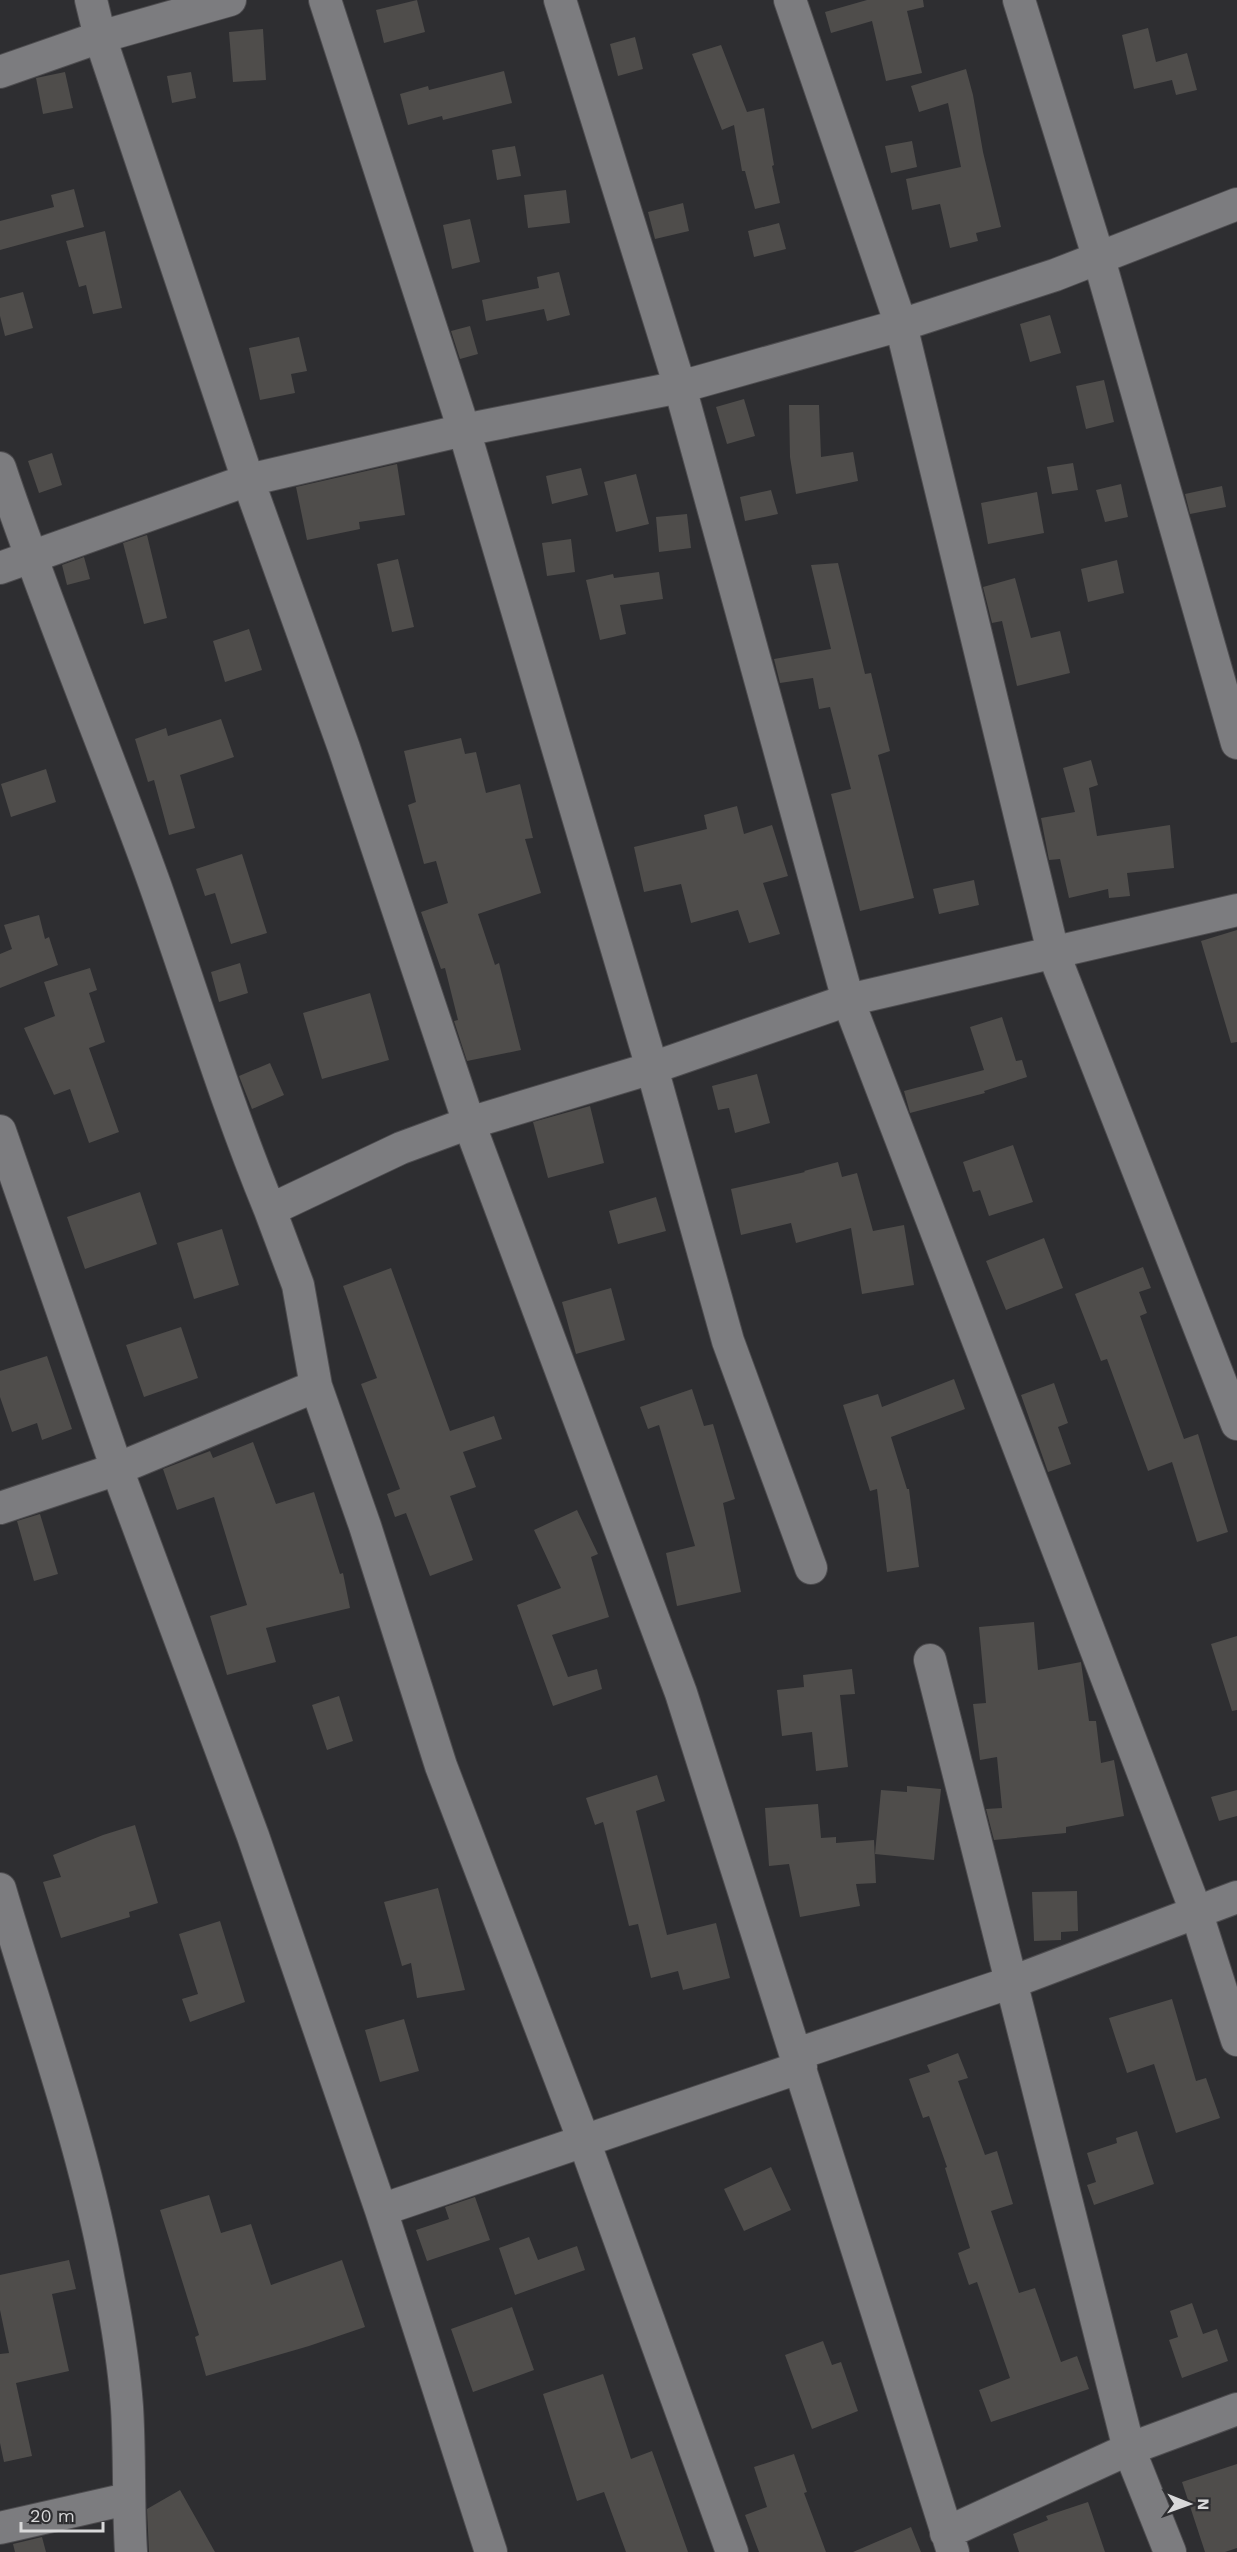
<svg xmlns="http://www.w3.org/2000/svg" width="1237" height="2552" font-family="'Work Sans',sans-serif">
	<rect width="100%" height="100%" fill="#2e2e31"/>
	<path fill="#4f4d4b" d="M 417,0 L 425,32 L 384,43 L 376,10 Z
		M 867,0 L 923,0 L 924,7 L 907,11 L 922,73 L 886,81 L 872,21 L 831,33 L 825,12 Z
		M 1148,28 L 1156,62 L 1187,53 L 1197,90 L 1176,95 L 1172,80 L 1134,89 L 1122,35 Z
		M 263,29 L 266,80 L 233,82 L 229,32 Z
		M 635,37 L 643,69 L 618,76 L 610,44 Z
		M 721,45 L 747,112 L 764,108 L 774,165 L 772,166 L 780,203 L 755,209 L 745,171 L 742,171 L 734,125 L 722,130 L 692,54 Z
		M 966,69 L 973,95 L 983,152 L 1001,227 L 976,233 L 978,241 L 950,248 L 940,204 L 912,210 L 906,179 L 961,167 L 948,103 L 919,112 L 911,86 Z
		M 504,71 L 512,103 L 443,120 L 442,116 L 408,125 L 400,94 L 428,86 L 429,90 Z
		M 65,72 L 73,108 L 43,114 L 36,78 Z
		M 191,72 L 196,98 L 172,103 L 167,76 Z
		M 912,141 L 917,167 L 891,173 L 885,146 Z
		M 515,146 L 521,176 L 497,180 L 492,150 Z
		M 74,189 L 84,227 L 0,250 L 0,221 L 54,207 L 51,195 Z
		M 566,190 L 570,223 L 528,228 L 524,195 Z
		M 683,203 L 689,231 L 655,239 L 648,212 Z
		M 470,219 L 480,262 L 452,269 L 443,225 Z
		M 779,223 L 786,249 L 754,257 L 748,231 Z
		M 105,231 L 122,308 L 93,314 L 86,285 L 79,287 L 66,241 Z
		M 559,272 L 570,315 L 547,321 L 544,309 L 486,321 L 482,300 L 539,288 L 537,277 Z
		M 23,292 L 33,328 L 5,336 L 0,316 L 0,298 Z
		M 1050,315 L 1061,353 L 1030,362 L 1020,324 Z
		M 470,326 L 478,354 L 460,359 L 451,331 Z
		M 299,337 L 307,371 L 291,374 L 295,393 L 260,400 L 249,348 Z
		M 1104,380 L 1114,422 L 1086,429 L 1076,386 Z
		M 744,399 L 755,436 L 727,444 L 716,407 Z
		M 789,405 L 819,405 L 821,457 L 853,452 L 858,481 L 796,494 L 790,457 Z
		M 52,453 L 62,485 L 39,493 L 28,461 Z
		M 1073,463 L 1078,490 L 1052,494 L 1047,467 Z
		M 397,464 L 405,515 L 359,522 L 360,529 L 307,540 L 296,487 Z
		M 581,468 L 588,495 L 552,504 L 546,476 Z
		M 636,474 L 649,524 L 616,532 L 604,482 Z
		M 1121,484 L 1128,517 L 1105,522 L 1096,490 Z
		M 1222,486 L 1226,507 L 1190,514 L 1185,494 Z
		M 771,490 L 778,514 L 745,521 L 740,497 Z
		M 1037,492 L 1044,533 L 988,544 L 981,503 Z
		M 687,514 L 691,548 L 659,552 L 656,517 Z
		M 147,535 L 167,618 L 144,624 L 123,543 Z
		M 571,539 L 575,572 L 547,576 L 542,543 Z
		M 84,557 L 90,579 L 67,585 L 62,565 Z
		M 398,559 L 414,627 L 392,632 L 377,564 Z
		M 1117,560 L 1124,593 L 1088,602 L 1081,569 Z
		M 838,563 L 865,674 L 871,673 L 890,751 L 878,755 L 914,898 L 860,911 L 831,794 L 851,789 L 830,707 L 819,709 L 813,678 L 780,683 L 774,659 L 831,649 L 811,565 Z
		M 659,572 L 663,599 L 620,605 L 626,634 L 600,640 L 586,580 L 613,574 L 614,578 Z
		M 1015,578 L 1031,638 L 1060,631 L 1070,673 L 1017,686 L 1002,621 L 992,623 L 983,587 Z
		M 249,629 L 262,670 L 225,682 L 213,641 Z
		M 221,719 L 234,757 L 180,775 L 195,828 L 169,835 L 154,780 L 148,782 L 135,739 L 166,728 L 168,736 Z
		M 461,738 L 465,754 L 476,752 L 486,793 L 520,784 L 533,838 L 525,839 L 541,893 L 478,914 L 495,965 L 499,963 L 521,1050 L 467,1061 L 454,1021 L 458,1020 L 445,968 L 441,969 L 421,912 L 448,903 L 436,861 L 424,864 L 408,805 L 416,802 L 404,751 Z
		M 1091,760 L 1098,785 L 1089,788 L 1097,836 L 1170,825 L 1174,868 L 1127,873 L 1130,896 L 1109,898 L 1108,889 L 1069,898 L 1060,859 L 1049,860 L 1041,818 L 1075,812 L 1063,768 Z
		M 46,769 L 56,802 L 11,817 L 1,784 Z
		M 737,806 L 744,834 L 772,825 L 788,876 L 763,883 L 780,934 L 749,943 L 738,910 L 691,923 L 681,884 L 644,892 L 634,847 L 707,829 L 704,815 Z
		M 242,854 L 267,933 L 231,944 L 215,893 L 205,896 L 196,869 Z
		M 974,880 L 979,905 L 939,914 L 933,889 Z
		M 39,915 L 45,939 L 49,937 L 58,965 L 0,988 L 0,954 L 12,949 L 4,925 Z
		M 1237,930 L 1237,1042 L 1231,1043 L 1201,941 Z
		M 240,963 L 248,993 L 219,1002 L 211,972 Z
		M 90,968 L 97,990 L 89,993 L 105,1042 L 89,1048 L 119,1132 L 89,1143 L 70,1089 L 54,1095 L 24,1028 L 55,1016 L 44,982 Z
		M 370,993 L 389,1060 L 322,1079 L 303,1013 Z
		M 1002,1017 L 1016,1061 L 1022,1060 L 1027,1077 L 984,1091 L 985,1093 L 910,1113 L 904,1091 L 984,1070 L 970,1027 Z
		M 270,1063 L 284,1095 L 252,1109 L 239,1076 Z
		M 757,1074 L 770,1123 L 735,1133 L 729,1108 L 718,1110 L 712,1086 Z
		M 590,1106 L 604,1163 L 548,1178 L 533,1122 Z
		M 1013,1145 L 1033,1202 L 989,1216 L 980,1190 L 973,1192 L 963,1162 Z
		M 838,1162 L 842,1177 L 857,1173 L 873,1231 L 904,1225 L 914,1285 L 862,1294 L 851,1228 L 796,1243 L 791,1223 L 741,1235 L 731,1189 L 805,1172 L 804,1171 Z
		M 140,1192 L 157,1244 L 85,1269 L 67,1217 Z
		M 656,1197 L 666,1231 L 618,1244 L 609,1211 Z
		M 222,1229 L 239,1285 L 194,1299 L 177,1243 Z
		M 1044,1238 L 1063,1288 L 1006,1310 L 986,1261 Z
		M 1143,1267 L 1151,1288 L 1139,1292 L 1147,1313 L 1140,1316 L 1184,1439 L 1198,1434 L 1228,1532 L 1197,1542 L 1172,1462 L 1148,1471 L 1107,1359 L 1101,1361 L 1075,1294 Z
		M 391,1268 L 450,1431 L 494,1416 L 502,1439 L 463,1452 L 476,1487 L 450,1496 L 473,1560 L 430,1576 L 406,1513 L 395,1517 L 387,1494 L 400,1489 L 361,1384 L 377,1378 L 343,1286 Z
		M 611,1288 L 625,1340 L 576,1354 L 562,1302 Z
		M 181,1327 L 198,1378 L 144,1397 L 126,1345 Z
		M 47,1356 L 72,1429 L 42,1440 L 37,1423 L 12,1432 L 0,1397 L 0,1371 Z
		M 954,1379 L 965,1409 L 891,1437 L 907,1489 L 909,1489 L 919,1567 L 887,1572 L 877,1489 L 870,1491 L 843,1405 L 878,1394 L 882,1407 Z
		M 1054,1383 L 1068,1423 L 1058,1427 L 1071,1464 L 1048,1472 L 1021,1395 Z
		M 692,1389 L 704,1426 L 713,1424 L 735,1499 L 723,1503 L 741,1592 L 677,1606 L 666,1553 L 695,1546 L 659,1425 L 648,1429 L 640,1407 Z
		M 253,1442 L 276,1504 L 314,1492 L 340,1574 L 343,1573 L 350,1608 L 266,1628 L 276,1662 L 227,1675 L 210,1616 L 247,1605 L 214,1497 L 177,1510 L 163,1469 L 210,1451 L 213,1458 Z
		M 577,1510 L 598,1554 L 591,1557 L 609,1617 L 552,1635 L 568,1677 L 597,1669 L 602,1689 L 553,1706 L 517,1605 L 561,1588 L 534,1530 Z
		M 40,1514 L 58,1574 L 34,1581 L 17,1521 Z
		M 1034,1622 L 1038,1670 L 1081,1662 L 1089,1721 L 1096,1721 L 1101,1763 L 1114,1760 L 1124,1816 L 1066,1827 L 1066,1833 L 994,1840 L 986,1809 L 1002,1808 L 997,1757 L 980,1760 L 973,1704 L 986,1703 L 979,1627 Z
		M 1237,1636 L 1237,1710 L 1232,1711 L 1211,1644 Z
		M 852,1669 L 855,1694 L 840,1695 L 848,1767 L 816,1771 L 812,1732 L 782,1736 L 777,1690 L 804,1687 L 803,1675 Z
		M 339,1696 L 353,1741 L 327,1750 L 312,1705 Z
		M 657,1775 L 665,1801 L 636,1811 L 667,1935 L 716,1923 L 730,1978 L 683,1990 L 678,1971 L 651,1978 L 638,1924 L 629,1926 L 603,1822 L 595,1825 L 586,1798 Z
		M 907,1786 L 941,1789 L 934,1860 L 875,1854 L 881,1790 L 907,1792 Z
		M 1237,1790 L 1237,1816 L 1219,1821 L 1211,1797 Z
		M 818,1804 L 821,1838 L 836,1837 L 836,1843 L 874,1840 L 876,1883 L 856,1884 L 860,1906 L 800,1917 L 789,1864 L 769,1866 L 765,1808 Z
		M 135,1825 L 158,1903 L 129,1912 L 130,1917 L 61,1938 L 43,1882 L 61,1877 L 53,1855 L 103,1835 Z
		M 438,1888 L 465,1990 L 417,1998 L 411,1963 L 402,1966 L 384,1902 Z
		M 1077,1891 L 1078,1931 L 1061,1932 L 1061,1940 L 1034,1941 L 1032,1892 Z
		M 220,1921 L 245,2002 L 190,2022 L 182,1999 L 198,1994 L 179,1934 Z
		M 1172,1999 L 1196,2081 L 1206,2078 L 1220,2118 L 1176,2133 L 1154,2064 L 1127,2073 L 1109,2018 Z
		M 404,2019 L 419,2071 L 380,2082 L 365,2030 Z
		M 958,2053 L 968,2078 L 958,2081 L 985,2155 L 997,2151 L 1013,2204 L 991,2211 L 1019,2293 L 1035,2288 L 1061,2362 L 1077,2356 L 1089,2389 L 991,2422 L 979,2390 L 1010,2378 L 977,2282 L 969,2285 L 958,2253 L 970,2248 L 945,2168 L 947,2167 L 929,2116 L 923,2118 L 909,2079 L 930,2072 L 927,2065 Z
		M 1137,2131 L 1154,2184 L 1094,2205 L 1087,2185 L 1096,2182 L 1087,2153 L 1117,2143 L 1116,2138 Z
		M 771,2167 L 791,2210 L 744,2231 L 724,2189 Z
		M 209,2195 L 221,2233 L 251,2224 L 271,2285 L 342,2260 L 365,2327 L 309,2346 L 206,2376 L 195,2337 L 199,2335 L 160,2210 Z
		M 475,2197 L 490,2240 L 427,2261 L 416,2230 L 449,2219 L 445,2207 Z
		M 529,2237 L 538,2260 L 577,2246 L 585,2270 L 515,2295 L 499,2248 Z
		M 69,2260 L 76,2289 L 52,2294 L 69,2371 L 16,2383 L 32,2456 L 4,2462 L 0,2443 L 0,2354 L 9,2353 L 0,2310 L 0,2275 Z
		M 1192,2303 L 1203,2334 L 1217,2329 L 1228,2361 L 1182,2378 L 1169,2340 L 1178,2337 L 1170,2311 Z
		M 512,2307 L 534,2370 L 473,2392 L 451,2329 Z
		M 823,2341 L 832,2365 L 841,2362 L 858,2411 L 812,2429 L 785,2355 Z
		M 603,2374 L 631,2459 L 652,2451 L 688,2552 L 626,2552 L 604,2492 L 577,2501 L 543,2394 Z
		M 794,2454 L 807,2492 L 804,2493 L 826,2552 L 759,2552 L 745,2515 L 767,2507 L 754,2467 Z
		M 1237,2464 L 1237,2548 L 1225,2552 L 1205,2552 L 1182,2482 Z
		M 180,2490 L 215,2552 L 149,2552 L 147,2509 Z
		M 1088,2502 L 1105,2552 L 1019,2552 L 1013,2534 L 1048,2520 L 1046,2516 Z
		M 911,2527 L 921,2552 L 853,2552 Z
		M 42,2537 L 46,2552 L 15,2552 L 13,2544 Z"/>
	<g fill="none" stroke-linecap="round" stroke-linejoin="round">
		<g stroke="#4d4c4f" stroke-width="34">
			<path id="street" d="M 91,0 L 100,37 L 248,480 L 344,748 L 469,1123 L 681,1693 L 953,2552
				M 325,0 L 464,430 L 652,1068 L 728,1341 L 811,1568
				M 560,0 L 680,387 L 848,1000 L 1197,1914 L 1237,2040
				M 790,0 L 901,325 L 1053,952 L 1237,1424
				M 1019,0 L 1099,259 L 1237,743
				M 0,72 L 100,37 L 230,0
				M 0,468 C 47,609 105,745 155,885 C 193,993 226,1103 270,1210
				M 0,568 L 248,480 L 464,430 L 680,387 L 901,325 L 1055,275 L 1237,204
				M 0,1131 L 117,1469 L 253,1836 L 381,2210 L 491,2552
				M 316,1386 L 365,1526 L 441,1766 L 584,2141 L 732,2552
				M 0,1508 L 117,1469 L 316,1386 L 298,1285 L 270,1210 L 401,1148 L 469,1123 L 652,1068 L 848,1000 L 1237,910
				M 930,1660 L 1129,2449 L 1170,2552
				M 0,1889 C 38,2019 85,2148 109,2282 C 117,2322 124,2366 127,2407 C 130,2456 128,2504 131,2552
				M 797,2054 L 1012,1982 L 1237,1897
				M 381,2210 L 801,2067
				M 0,2528 L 127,2499
				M 946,2533 L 1129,2449 L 1237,2409"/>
		</g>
		<use href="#street" stroke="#7c7c7f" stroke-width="32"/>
	</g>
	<g transform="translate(1189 2504) rotate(91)" stroke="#2e2e31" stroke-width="4.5" paint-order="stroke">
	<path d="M0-4.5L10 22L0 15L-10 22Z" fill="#d8d8d9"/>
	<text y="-9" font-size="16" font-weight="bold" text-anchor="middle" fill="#d8d8d9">N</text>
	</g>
	<path d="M21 2522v9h82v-9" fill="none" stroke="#d8d8d9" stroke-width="3"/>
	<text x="30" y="2522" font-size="18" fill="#d8d8d9" stroke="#2e2e31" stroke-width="4.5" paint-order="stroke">20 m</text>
</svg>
